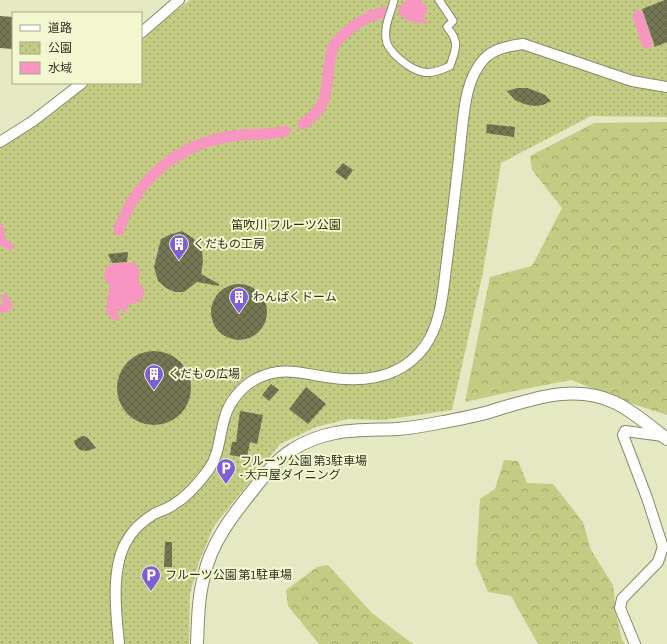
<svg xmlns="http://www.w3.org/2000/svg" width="667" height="644" font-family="'Asap Condensed','Noto Sans JP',sans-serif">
	<defs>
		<pattern id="forest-crowns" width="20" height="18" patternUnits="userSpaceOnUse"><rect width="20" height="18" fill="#c4cb83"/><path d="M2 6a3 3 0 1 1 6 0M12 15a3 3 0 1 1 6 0" fill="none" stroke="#a0a56b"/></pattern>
		<pattern id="park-dots" width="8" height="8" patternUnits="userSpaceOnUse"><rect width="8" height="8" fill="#c4cb83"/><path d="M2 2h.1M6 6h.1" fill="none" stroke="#a0a56b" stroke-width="1.8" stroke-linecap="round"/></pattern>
		<pattern id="building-cross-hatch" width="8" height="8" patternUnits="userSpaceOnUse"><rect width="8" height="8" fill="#737754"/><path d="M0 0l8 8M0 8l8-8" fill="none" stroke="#5f6245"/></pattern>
	</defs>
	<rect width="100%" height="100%" fill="#e5e9c3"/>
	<path fill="url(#forest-crowns)" d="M 667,122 L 667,415 L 633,404 L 571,380 L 514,391 L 465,402 L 490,277 L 532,266 L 562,208 L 532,170 L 530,156 L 594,123 Z
		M 504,460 L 518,461 L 527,483 L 553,484 L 583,522 L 591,550 L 613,585 L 617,618 L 622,640 L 625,644 L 538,644 L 511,596 L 488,592 L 476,564 L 480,499 L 495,489 Z
		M 328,565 L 372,613 L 413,644 L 319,644 L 288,606 L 286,590 L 317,567 Z"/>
	<path fill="url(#park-dots)" d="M 190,0 L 667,0 L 667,117 L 591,116 L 501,163 L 483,272 L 452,410 L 383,420 L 348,419 L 316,427 L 280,444 L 214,526 L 199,562 L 190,594 L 189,644 L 0,644 L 0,148 L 46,117 L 89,83 L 141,83 L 141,39 Z"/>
	<path fill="#f796c0" d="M 408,0 L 422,0 L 422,2 L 427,7 L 428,11 L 423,17 L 428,23 C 420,25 392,20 400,6 C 402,4 405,2 408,0 Z
		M 0,220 L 5,231 L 4,236 L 13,245 L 14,247 L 11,250 L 9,251 L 5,247 L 0,246 Z
		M 127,262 L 135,264 L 140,270 L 138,282 C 145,288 146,294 140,302 L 129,304 L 126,313 L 117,308 L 120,321 C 99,318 108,301 110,286 C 102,278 102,270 112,263 L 114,264 Z
		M 0,295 L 7,295 L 13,305 C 9,311 7,314 0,312 L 0,306 L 2,305 L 3,302 Z"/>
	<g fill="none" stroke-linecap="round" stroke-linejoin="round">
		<path stroke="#f796c0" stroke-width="11" d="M 638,16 L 647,43
			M 303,124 C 334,103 324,81 332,50 C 334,40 358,22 367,18 C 374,14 381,13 388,12
			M 119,230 C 131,192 161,160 198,145 C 211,140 226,137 240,135 C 256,133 268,136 285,131"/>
	</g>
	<path fill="url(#building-cross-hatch)" d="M 665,0 L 667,0 L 667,42 L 655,47 L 642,9 Z
		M 0,16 L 13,17 L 13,49 L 0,48 Z
		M 517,88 L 527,88 L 536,91 L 545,95 L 551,101 L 543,105 L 534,106 L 524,104 L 515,100 L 507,91 Z
		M 487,124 L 515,127 L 514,137 L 486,133 Z
		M 343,163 L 353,170 L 346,180 L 335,172 Z
		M 182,231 L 193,238 L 199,245 L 202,251 L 203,262 L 201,274 L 219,284 L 219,286 L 197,282 L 184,292 L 175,292 L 166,288 L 158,281 L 154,267 L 161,239 L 169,235 Z
		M 128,252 L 127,262 L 112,263 L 108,254 Z
		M211 312a28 28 0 1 1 56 0a28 28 0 1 1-56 0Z
		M117 388a37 37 0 1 1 74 0a37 37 0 1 1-74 0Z
		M 271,384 L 279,390 L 269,401 L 262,395 Z
		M 306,387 L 326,404 L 308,424 L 289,409 Z
		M 240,411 L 263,415 L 257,444 L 250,442 L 247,458 L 230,455 L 232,442 L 236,442 Z
		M 82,436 L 87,437 L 96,448 L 87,451 L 80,450 L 76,446 L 74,441 Z
		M 165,542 L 172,542 L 172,567 L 164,567 Z"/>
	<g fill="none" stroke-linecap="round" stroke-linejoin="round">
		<g stroke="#878b68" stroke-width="9">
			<path id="pedestrian" d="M 394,0 C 391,13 384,25 386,39 C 387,52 411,70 423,72 C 432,74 442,70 450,66 C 456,49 460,42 447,27 L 453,21 L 439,0"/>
		</g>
		<g stroke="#878b68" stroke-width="12">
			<path id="minor" d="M 141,33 L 179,0
				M 0,142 L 33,121 L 82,83
				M 119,644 C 116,614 111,571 125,544 C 131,532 142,521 154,514 C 160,511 167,509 173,505 C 188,496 199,483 209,469 C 220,453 219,435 225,417 C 229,402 242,386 256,379 C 282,366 300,373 326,377 C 364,383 401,379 425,346 C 442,322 443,289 447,260 C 452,220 457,179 461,138 C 464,112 465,80 484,59 C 494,48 510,46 523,44 L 632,81 L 667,87
				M 635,644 L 620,608 L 622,599 L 658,562 L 663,547 L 647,498 L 623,435 L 625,431 L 663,436"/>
		</g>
		<g stroke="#878b68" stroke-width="14">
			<path id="tertiary" d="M 197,644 C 198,621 198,598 204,576 C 211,543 232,516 253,490 C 264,476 276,460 292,450 C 304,442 320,436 335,433 C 355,429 377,430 397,429 C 412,428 428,425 443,422 C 459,419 476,416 492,411 C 532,399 575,383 616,403 C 634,412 651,427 667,439"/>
		</g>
		<use href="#pedestrian" stroke="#fff" stroke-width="7"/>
		<use href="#minor" stroke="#fff" stroke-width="10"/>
		<use href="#tertiary" stroke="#fff" stroke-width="12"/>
	</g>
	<defs>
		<g id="building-pin" transform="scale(1)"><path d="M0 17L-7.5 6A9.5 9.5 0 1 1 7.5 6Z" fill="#805ed8" stroke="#f2f7d0"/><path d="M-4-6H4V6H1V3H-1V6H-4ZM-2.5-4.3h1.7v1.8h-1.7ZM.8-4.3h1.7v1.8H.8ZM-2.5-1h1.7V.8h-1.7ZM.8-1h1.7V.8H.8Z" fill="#fff"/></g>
		<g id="parking-pin" transform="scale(1)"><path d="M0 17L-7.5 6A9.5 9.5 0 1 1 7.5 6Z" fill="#805ed8" stroke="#f2f7d0"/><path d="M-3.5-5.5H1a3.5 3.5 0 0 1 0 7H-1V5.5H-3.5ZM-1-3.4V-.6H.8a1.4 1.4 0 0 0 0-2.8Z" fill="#fff"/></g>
	</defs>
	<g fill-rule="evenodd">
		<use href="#building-pin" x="179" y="244"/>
		<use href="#building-pin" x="239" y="297"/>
		<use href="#building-pin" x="154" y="374"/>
		<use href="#parking-pin" x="226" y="468"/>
		<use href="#parking-pin" x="151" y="575"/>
	</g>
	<g text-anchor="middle" stroke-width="4" stroke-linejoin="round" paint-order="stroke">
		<g font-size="12" fill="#2c2f02" stroke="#f2f7d0">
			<text x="286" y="229">笛吹川 フルーツ公園</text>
		</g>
		<g font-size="12" fill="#313224" stroke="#f2f7d0" text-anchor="start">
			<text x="193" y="248">くだもの工房</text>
			<text x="253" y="301">わんぱくドーム</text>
			<text x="168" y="378">くだもの広場</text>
			<text x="240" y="465">フルーツ公園 第3駐車場<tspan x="240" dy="14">- 大戸屋ダイニング</tspan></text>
			<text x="165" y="579">フルーツ公園 第1駐車場</text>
		</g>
	</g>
	<rect x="12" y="12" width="130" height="72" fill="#f2f7d0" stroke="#a5a88b"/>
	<rect x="20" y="25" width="20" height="6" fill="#ffffff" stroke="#a5a88b"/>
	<text x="48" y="32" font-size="12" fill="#313224">道路</text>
	<rect x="20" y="42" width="20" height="12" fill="url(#park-dots)" stroke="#a5a88b"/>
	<text x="48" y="52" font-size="12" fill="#313224">公園</text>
	<rect x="20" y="62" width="20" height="12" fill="#f796c0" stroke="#a5a88b"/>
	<text x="48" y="72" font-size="12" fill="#313224">水域</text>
</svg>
